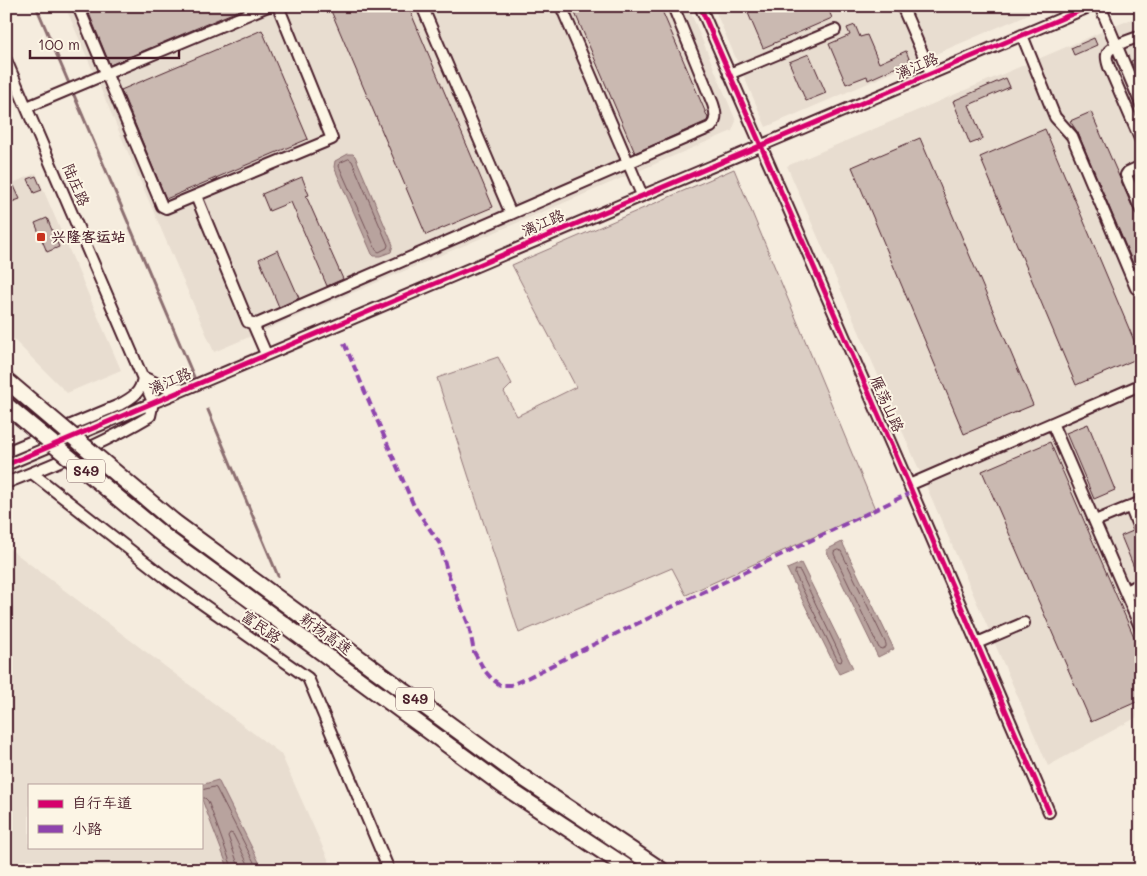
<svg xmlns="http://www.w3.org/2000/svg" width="1147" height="876" font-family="Mali,'LXGW WenKai TC',sans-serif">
	<rect width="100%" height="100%" fill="#f5ecde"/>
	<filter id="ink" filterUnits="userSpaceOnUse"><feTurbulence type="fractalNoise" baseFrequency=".02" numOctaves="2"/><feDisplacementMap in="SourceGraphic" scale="10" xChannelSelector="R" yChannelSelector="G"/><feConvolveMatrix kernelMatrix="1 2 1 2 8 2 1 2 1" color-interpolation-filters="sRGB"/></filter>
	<g filter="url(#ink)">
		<path fill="#e8ddd0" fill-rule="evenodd" d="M 65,6 L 688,6 L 736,121 L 732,131 L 214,352 Z
			M 713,6 L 1047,6 L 766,127 Z
			M 1141,15 L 1141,715 L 1048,766 L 787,166 Z
			M 36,173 L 121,370 L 67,393 L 6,332 L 6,186 Z
			M 6,546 L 281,754 L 333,870 L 6,870 ZM 29,785 L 201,785 L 201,847 L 29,847 Z"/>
		<path fill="#dbcec4" stroke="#927678" d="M 734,169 L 875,509 L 686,595 L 672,568 L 519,633 L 437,378 L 498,357 L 512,384 L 504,392 L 517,416 L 576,387 L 512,265 Z"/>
		<path fill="#b8a39e" stroke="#8c6e70" d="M 348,154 L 353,154 L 355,156 L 393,245 L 391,252 L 380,256 L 374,256 L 372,254 L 334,167 L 335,161 Z
			M 842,542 L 894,649 L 878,657 L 826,550 Z
			M 801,563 L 853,668 L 839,674 L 787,569 Z
			M 218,780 L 263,870 L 229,870 L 201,797 L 201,785 Z"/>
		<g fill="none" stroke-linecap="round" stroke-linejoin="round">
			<path stroke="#765459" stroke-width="1" d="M 349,159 L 352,161 L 388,245 L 387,248 L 379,252 L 376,250 L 339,166 L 340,163 Z
				M 838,550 L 841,551 L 886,644 L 886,647 L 882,649 L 879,648 L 834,554 L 834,552 Z
				M 796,570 L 800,571 L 842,659 L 841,662 L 838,661 L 795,574 Z
				M 201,790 L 214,787 L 216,788 L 258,870
				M 201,798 L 205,798 L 208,801 L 233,870
				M 240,870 L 228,836 L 230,833 L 233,834 L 251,870"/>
			<path stroke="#8c6e70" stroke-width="3" d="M 36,6 L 194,377
				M 208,410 L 278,576"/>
		</g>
		<path fill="#cab9b1" stroke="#4a1f2b" d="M 86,6 L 249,6 L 110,65 Z
			M 329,6 L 408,6 L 493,207 L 426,235 Z
			M 572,6 L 660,6 L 708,118 L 707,121 L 635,153 Z
			M 745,6 L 827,6 L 832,18 L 763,48 Z
			M 855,25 L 860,37 L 867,35 L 879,63 L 906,51 L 910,61 L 868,80 L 867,76 L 846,84 L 829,44 L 850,35 L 847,28 Z
			M 262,30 L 308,139 L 166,199 L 121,90 Z
			M 1094,38 L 1097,45 L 1074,55 L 1071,48 Z
			M 809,54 L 826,93 L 806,101 L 789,62 Z
			M 1141,57 L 1141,86 L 1131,61 Z
			M 1006,78 L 1010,87 L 969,105 L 983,139 L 970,144 L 953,101 Z
			M 1091,112 L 1135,213 L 1141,217 L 1141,282 L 1078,133 L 1070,121 Z
			M 1045,129 L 1141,357 L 1076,385 L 980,157 Z
			M 920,138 L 1033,405 L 964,434 L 852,167 Z
			M 36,176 L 42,190 L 34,193 L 28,179 Z
			M 302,177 L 309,195 L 306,196 L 343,279 L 327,286 L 291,202 L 269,211 L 262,194 Z
			M 14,186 L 20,199 L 6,204 L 6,189 Z
			M 47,218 L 59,247 L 47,252 L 35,223 Z
			M 278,250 L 299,298 L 279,307 L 259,259 Z
			M 1088,424 L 1115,490 L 1094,499 L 1066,433 Z
			M 1050,442 L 1141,653 L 1141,700 L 1091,722 L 982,471 Z
			M 1133,531 L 1141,548 L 1141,567 L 1135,570 L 1121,536 Z"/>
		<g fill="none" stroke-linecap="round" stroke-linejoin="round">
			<g stroke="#4a1f2b" stroke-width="14">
				<path id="minor" d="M 78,6 L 162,206 L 166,208 L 332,139 L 278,6
					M 422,6 L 511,214
					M 561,6 L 642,195
					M 700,6 L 909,485 L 1049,812
					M 902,6 L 931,73
					M 1100,6 L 1141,104
					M 1022,35 L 1055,117 L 1072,136 L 1136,288
					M 1141,36 C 1133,39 1108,46 1107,55 C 1106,58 1108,64 1109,67 L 1141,141
					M 6,60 L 153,402 L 150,416 C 105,443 55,464 6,483
					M 729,74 L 835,30
					M 27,107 L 268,6
					M 1141,166 L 1128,172 L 1126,175 L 1141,210
					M 196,196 L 248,322 L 257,324 L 711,127 C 717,120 716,113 713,104 L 673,6
					M 253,324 L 266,354
					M 143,377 L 167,388 L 179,388
					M 1052,423 L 1141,629
					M 6,452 L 119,405 C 132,398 141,393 143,377
					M 6,465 L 1091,6
					M 32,473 L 167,579 L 308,678 L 389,870
					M 909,485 L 1140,385 L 1141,388
					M 1130,506 L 1141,533
					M 1095,521 L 1141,502
					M 1125,591 L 1141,584
					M 977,643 L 1024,623"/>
			</g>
			<g stroke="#4a1f2b" stroke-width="19">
				<path id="highway" d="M 174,522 L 513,771 L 661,870
					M 165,537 L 505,787 L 631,870"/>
			</g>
			<use href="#minor" stroke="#fcf5e5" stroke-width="10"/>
			<use href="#highway" stroke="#fcf5e5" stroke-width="15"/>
			<g stroke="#4a1f2b" stroke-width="19" stroke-linecap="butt">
				<path id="highway-bridge" d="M 6,380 L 174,522
					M 6,405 L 165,537"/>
			</g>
			<use href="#highway-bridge" stroke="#fcf5e5" stroke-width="15"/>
			<path stroke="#8e44ad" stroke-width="4" stroke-dasharray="8 4" stroke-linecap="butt" d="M 344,343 L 414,506 L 440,544 L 447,571 L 469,626 L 474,652 L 485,671 L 491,678 L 500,685 L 511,685 L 527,678 L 580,651 L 912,492"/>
			<g stroke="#fcf5e5" stroke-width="8">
				<path id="cycleway" d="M 700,6 L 909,485 L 1049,812
					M 6,465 L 1091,6"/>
			</g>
			<use href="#cycleway" stroke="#d6006c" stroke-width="5"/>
		</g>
	</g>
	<rect fill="#c8321e" stroke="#fcf5e5" stroke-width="2" x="36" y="232" width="10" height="10" rx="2.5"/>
	<g text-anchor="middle" stroke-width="4" stroke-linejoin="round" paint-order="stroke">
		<g fill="#fcf5e5" stroke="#7f5f63" stroke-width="1">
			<rect x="67" y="459.5" width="38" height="23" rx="4"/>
			<rect x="396" y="687.5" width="38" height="23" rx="4"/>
		</g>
		<g font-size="14" font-weight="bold" fill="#4a1f2b">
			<text x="86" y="476">S49</text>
			<text x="415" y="704">S49</text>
		</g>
		<g font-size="15" fill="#4a1f2b" stroke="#fcf5e5">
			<text transform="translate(917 66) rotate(-23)" y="5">漓江路</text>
			<text transform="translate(76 185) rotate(67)" y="5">陆庄路</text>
			<text transform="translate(543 223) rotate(-23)" y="5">漓江路</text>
			<text transform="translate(170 381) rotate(-23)" y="5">漓江路</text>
			<text transform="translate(887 404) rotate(66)" y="5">雁荡山路</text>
			<text transform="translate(261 627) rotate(35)" y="5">富民路</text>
			<text transform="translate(326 634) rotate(36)" y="5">新扬高速</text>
		</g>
		<g font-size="15" font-weight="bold" fill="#4a1f2b" stroke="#fcf5e5" text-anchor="start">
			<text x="51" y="242">兴隆客运站</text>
		</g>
	</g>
	<rect width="1147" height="876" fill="none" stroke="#fcf5e5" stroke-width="25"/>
	<rect x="12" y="12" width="1122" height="851" fill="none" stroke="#4a1f2b" stroke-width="2" filter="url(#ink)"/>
	<rect x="28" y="784" width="175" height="65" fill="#fcf5e5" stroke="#b59f9b"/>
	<rect x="38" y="800" width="25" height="8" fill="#d6006c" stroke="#b59f9b"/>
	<text x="72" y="808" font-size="15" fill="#4a1f2b">自行车道</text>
	<rect x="38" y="825" width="25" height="8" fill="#8e44ad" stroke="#b59f9b"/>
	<text x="72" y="834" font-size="15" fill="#4a1f2b">小路</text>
	<path d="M30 50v8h149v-8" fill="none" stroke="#4a1f2b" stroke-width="2.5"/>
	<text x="38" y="50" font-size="15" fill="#4a1f2b" stroke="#fcf5e5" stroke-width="4" paint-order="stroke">100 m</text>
</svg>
